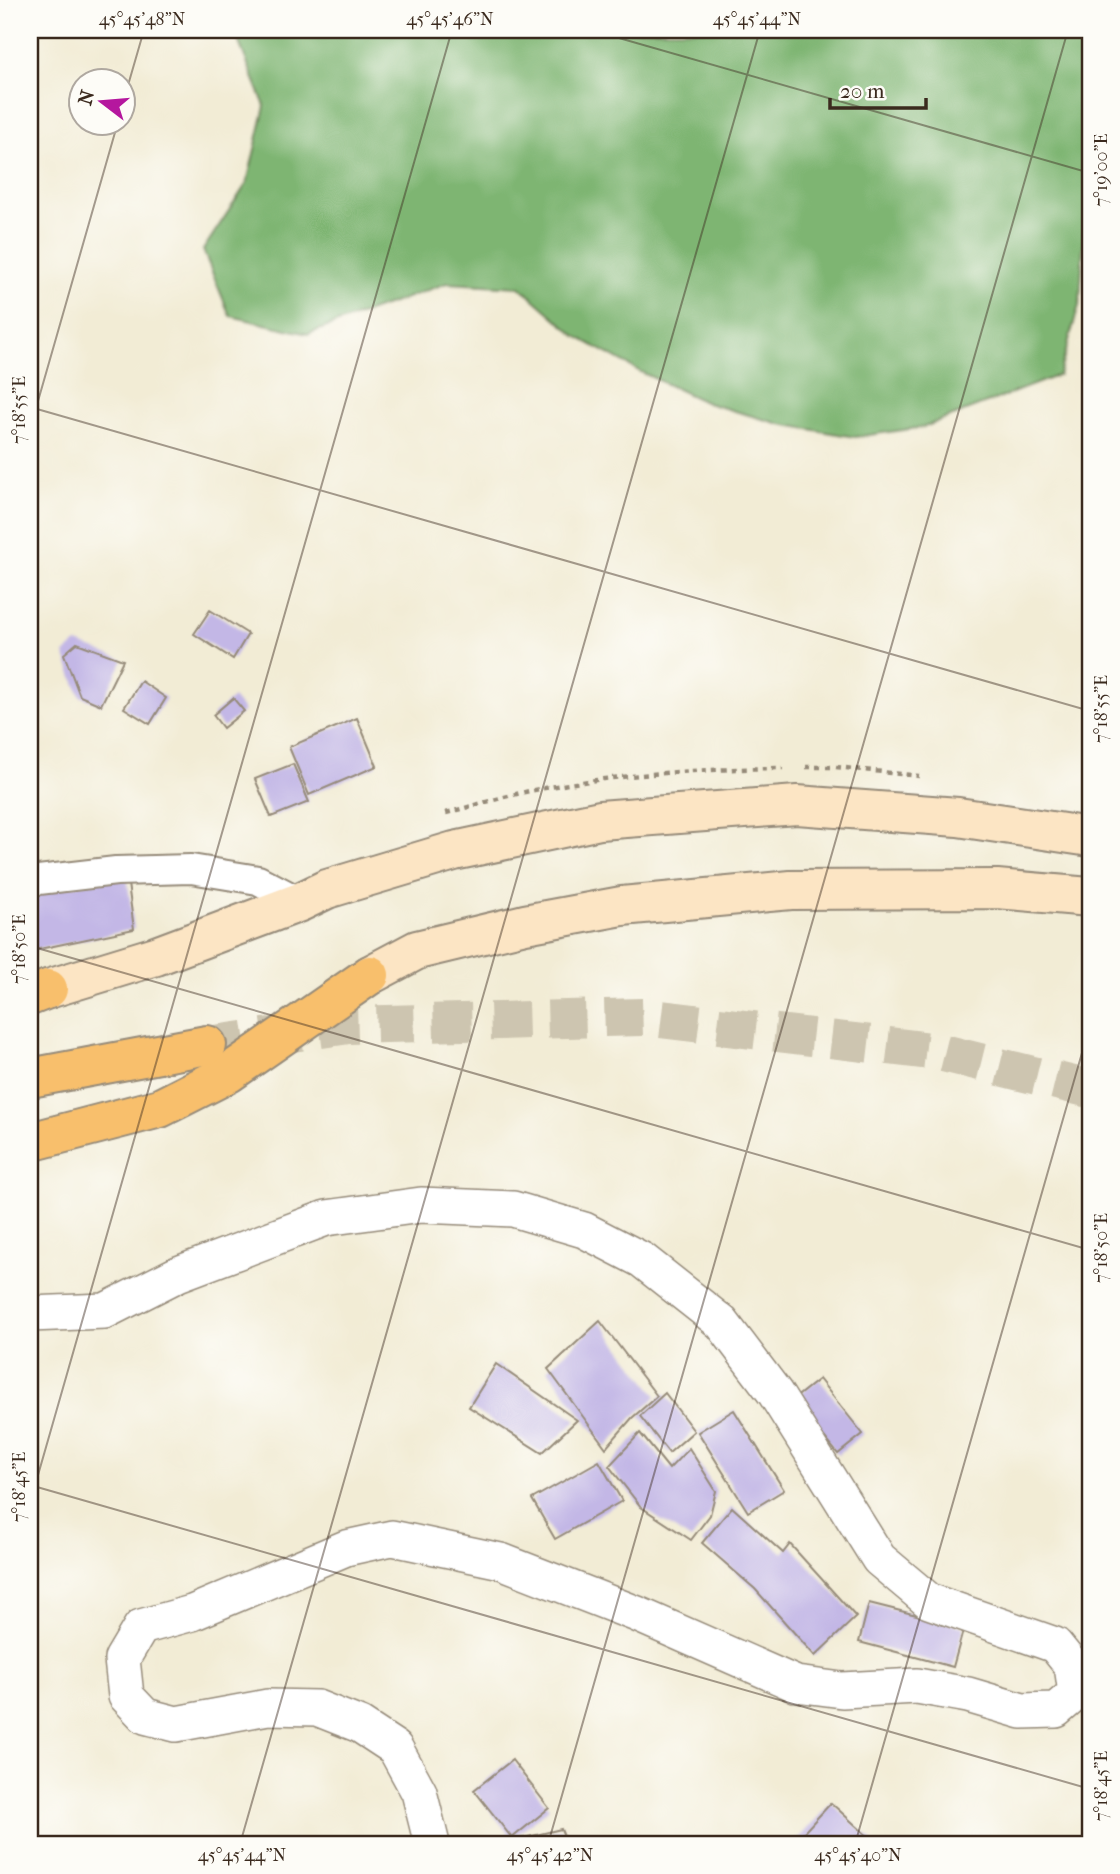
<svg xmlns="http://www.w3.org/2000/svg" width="1120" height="1874" font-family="'IM FELL French Canon',serif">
	<rect width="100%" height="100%" fill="#fdfcf7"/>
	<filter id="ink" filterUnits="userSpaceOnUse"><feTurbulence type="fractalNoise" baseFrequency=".0143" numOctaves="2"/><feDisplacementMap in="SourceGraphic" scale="14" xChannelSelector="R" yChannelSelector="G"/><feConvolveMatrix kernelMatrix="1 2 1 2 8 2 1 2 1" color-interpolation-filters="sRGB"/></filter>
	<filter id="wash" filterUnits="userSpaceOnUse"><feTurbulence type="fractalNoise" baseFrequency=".00686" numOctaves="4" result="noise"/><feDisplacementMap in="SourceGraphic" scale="28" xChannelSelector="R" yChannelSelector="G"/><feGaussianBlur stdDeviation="1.57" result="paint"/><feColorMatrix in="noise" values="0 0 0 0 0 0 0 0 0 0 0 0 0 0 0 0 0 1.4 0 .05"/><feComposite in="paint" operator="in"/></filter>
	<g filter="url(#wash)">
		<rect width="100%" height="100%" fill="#f2ecd5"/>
		<path fill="#7eb572" stroke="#5c7048" stroke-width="2" d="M 230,30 L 1090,30 L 1090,220 L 1084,228 L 1080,302 L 1059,375 L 924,427 L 855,437 L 780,424 L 707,403 L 641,372 L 576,336 L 520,287 L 447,283 L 308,334 L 230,316 L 203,250 L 247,183 L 265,106 L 236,35 Z"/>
		<g id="blocks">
			<path fill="#c3b7e6" d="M 210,610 L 248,634 L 233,659 L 194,634 Z
				M 77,643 L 123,660 L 101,705 L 80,696 L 64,654 Z
				M 141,681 L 166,698 L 150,724 L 124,708 Z
				M 233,698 L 244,711 L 223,728 L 213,715 Z
				M 357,718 L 377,766 L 309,795 L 289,747 Z
				M 293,764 L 309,802 L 271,817 L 255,779 Z
				M 127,876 L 134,929 L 30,951 L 30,893 Z
				M 600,1321 L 657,1396 L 632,1418 L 606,1448 L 548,1369 Z
				M 496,1364 L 577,1420 L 542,1453 L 469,1407 Z
				M 819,1379 L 863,1434 L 838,1454 L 794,1399 Z
				M 665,1393 L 694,1431 L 669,1453 L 640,1416 Z
				M 734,1410 L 784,1490 L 748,1512 L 698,1432 Z
				M 640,1433 L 669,1469 L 689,1448 L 716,1491 L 710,1515 L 691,1540 L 641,1507 L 609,1466 Z
				M 599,1461 L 622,1501 L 555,1539 L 532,1499 Z
				M 732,1507 L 783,1553 L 790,1544 L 856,1617 L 815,1656 L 755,1589 L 702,1543 Z
				M 869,1603 L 964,1627 L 953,1667 L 859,1642 Z
				M 512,1760 L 549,1808 L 512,1838 L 474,1790 Z
				M 831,1803 L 873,1841 L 871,1844 L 793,1844 Z
				M 561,1829 L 567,1844 L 503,1844 L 503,1843 Z"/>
		</g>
	</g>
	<g filter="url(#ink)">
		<use href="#blocks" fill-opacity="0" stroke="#968b7a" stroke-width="2"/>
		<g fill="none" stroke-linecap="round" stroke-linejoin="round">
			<path stroke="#cdc5b0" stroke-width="38" stroke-dasharray="38 19" stroke-linecap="butt" d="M 207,1045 L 349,1025 L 643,1017 L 939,1052 L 1090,1089"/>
			<g stroke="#968b7a" stroke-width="32">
				<path id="minor" d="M 30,881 L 116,871 L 191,869 L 258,880 L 300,902"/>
			</g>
			<g stroke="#968b7a" stroke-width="38">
				<path id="tertiary" d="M 30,1314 L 105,1311 L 178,1274 L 326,1218 L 421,1205 L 513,1209 L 584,1230 L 642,1260 L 722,1323 L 775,1393 L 879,1559 L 929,1601 L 1055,1645 L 1072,1666 L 1076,1693 L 1056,1710 L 1022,1711 L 968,1695 L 917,1686 L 842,1690 L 796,1684 L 637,1614 L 501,1561 L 392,1538 L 346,1548 L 192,1613 L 141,1627 L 122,1659 L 126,1696 L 145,1716 L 176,1724 L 268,1707 L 317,1708 L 360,1725 L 395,1748 L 419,1792 L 432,1844"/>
			</g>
			<g stroke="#968b7a" stroke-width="42">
				<path id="secondary" d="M 370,975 L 417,950 L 525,924 L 622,906 L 791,890 L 997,889 L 1090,897
					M 48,989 L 156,956 L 300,902 L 327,889 L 454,851 L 600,820 L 797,805 L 958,817 L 1090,837"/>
			</g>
			<g stroke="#968b7a" stroke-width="42">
				<path id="primary" d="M 30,996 L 48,989
					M 30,1142 L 160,1108 L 229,1073 L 370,975"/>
			</g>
			<g stroke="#968b7a" stroke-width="42">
				<path id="motorway" d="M 30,1078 L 207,1045"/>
			</g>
			<path stroke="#968b7a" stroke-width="4.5" stroke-dasharray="5 5" stroke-linecap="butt" d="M 806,767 L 836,767 L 919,776
				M 446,813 C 477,805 508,795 539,789 C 620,774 702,769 783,768"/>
			<use href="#minor" stroke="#fff" stroke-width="28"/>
			<use href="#tertiary" stroke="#fff" stroke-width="35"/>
			<use href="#secondary" stroke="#fce5c4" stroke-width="38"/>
			<use href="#primary" stroke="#f8bf6c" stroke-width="38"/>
			<use href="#motorway" stroke="#f8bf6c" stroke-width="38"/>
		</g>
	</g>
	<path fill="none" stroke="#3b2a1e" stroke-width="2" stroke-opacity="0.45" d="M 591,30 L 1090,173M 122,106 L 144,30M 30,407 L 1090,711M 30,429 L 118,122M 30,946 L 1090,1250M 30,1485 L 1090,1789M 30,1503 L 452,30M 240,1844 L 760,30M 548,1844 L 1068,30M 855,1844 L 1090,1025"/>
	<rect width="1120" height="1874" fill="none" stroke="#fdfcf7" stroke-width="77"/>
	<g transform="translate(102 102) rotate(286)"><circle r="33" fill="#fdfcf7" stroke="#afa8a0" stroke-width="2"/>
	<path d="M0-5L12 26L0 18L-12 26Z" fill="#b5179e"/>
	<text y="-10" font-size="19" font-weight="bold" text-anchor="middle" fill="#3b2a1e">N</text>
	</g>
	<path d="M830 98v10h96v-10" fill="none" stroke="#3b2a1e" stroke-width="3.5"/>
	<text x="840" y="98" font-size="21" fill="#3b2a1e" stroke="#fdfcf7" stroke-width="5" paint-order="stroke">20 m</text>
	<rect x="38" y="38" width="1044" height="1798" fill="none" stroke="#3b2a1e" stroke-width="2.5"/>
	<g font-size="18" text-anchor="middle" fill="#3b2a1e">
		<text x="142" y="25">45°45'48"N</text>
		<text x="450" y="25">45°45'46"N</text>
		<text x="757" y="25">45°45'44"N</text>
		<text transform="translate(1101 170) rotate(-90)" y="6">7°19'00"E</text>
		<text transform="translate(19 410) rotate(-90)" y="6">7°18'55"E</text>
		<text transform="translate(1101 709) rotate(-90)" y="6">7°18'55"E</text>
		<text transform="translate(19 949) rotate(-90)" y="6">7°18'50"E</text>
		<text transform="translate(1101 1248) rotate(-90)" y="6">7°18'50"E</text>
		<text transform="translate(19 1487) rotate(-90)" y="6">7°18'45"E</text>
		<text transform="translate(1101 1786) rotate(-90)" y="6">7°18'45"E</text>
		<text x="242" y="1861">45°45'44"N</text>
		<text x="550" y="1861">45°45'42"N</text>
		<text x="858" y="1861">45°45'40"N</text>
	</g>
</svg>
